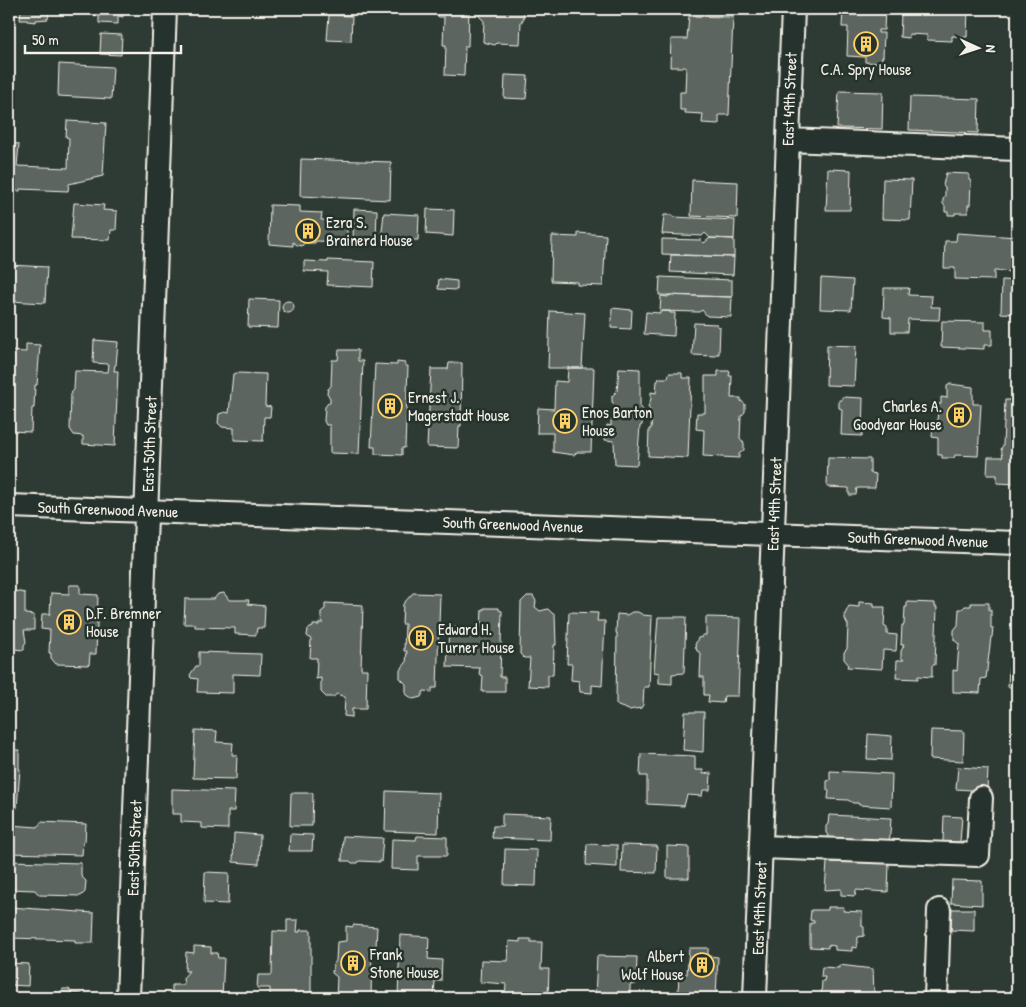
<svg xmlns="http://www.w3.org/2000/svg" width="1026" height="1007" font-family="'Patrick Hand',sans-serif">
	<rect width="100%" height="100%" fill="#2e3b34"/>
	<filter id="ink" filterUnits="userSpaceOnUse"><feTurbulence type="fractalNoise" baseFrequency=".02" numOctaves="2"/><feDisplacementMap in="SourceGraphic" scale="10" xChannelSelector="R" yChannelSelector="G"/><feConvolveMatrix kernelMatrix="1 2 1 2 8 2 1 2 1" color-interpolation-filters="sRGB"/></filter>
	<g filter="url(#ink)">
		<path fill="#5c655e" stroke="#f4f1e8" d="M 21,9 L 59,9 L 59,13 L 49,12 L 48,19 L 36,20 L 36,22 L 27,21 L 27,20 L 20,20 Z
			M 95,9 L 123,9 L 123,17 L 118,16 L 118,24 L 99,23 L 99,16 L 94,16 Z
			M 429,9 L 469,9 L 468,46 L 465,46 L 464,76 L 445,75 L 446,45 L 443,45 L 444,17 L 439,17 Z
			M 480,9 L 524,9 L 523,21 L 521,21 L 520,44 L 497,43 L 495,45 L 483,42 L 484,21 L 479,16 Z
			M 843,9 L 885,9 L 884,30 L 878,30 L 878,33 L 884,33 L 883,57 L 882,57 L 881,63 L 865,62 L 865,57 L 847,56 L 848,27 L 842,27 Z
			M 904,9 L 968,9 L 967,37 L 952,36 L 952,41 L 927,40 L 927,35 L 909,34 L 909,38 L 900,37 L 901,14 L 904,13 Z
			M 329,15 L 352,16 L 351,41 L 327,40 Z
			M 689,16 L 733,17 L 729,115 L 719,115 L 719,124 L 702,123 L 703,114 L 685,113 L 685,110 L 680,110 L 680,92 L 685,92 L 686,67 L 670,67 L 671,39 L 687,39 Z
			M 101,34 L 122,35 L 121,55 L 100,54 Z
			M 59,64 L 113,67 L 111,99 L 58,96 Z
			M 505,75 L 528,76 L 526,99 L 504,98 Z
			M 839,91 L 883,92 L 882,129 L 837,128 Z
			M 910,97 L 979,99 L 978,133 L 909,130 Z
			M 67,121 L 106,123 L 103,176 L 69,184 L 68,191 L 20,189 L 20,191 L 9,191 L 9,143 L 19,144 L 17,166 L 68,168 L 69,138 L 66,137 Z
			M 301,159 L 391,162 L 390,200 L 300,196 Z
			M 828,169 L 851,170 L 850,210 L 826,210 Z
			M 946,173 L 969,174 L 969,180 L 971,181 L 970,205 L 968,205 L 968,213 L 955,213 L 955,215 L 948,215 L 948,212 L 945,212 L 945,206 L 943,204 L 943,199 L 945,197 L 945,187 L 943,185 Z
			M 883,179 L 912,180 L 910,220 L 882,219 Z
			M 692,180 L 738,182 L 737,218 L 691,216 Z
			M 74,203 L 104,205 L 103,210 L 117,211 L 116,230 L 111,230 L 110,240 L 71,239 Z
			M 270,205 L 300,206 L 300,212 L 322,213 L 321,220 L 347,221 L 347,242 L 315,241 L 315,243 L 304,243 L 302,246 L 297,245 L 293,242 L 293,246 L 269,244 Z
			M 354,209 L 377,210 L 376,240 L 353,239 Z
			M 427,209 L 454,210 L 453,236 L 426,234 Z
			M 384,213 L 419,215 L 418,240 L 381,240 Z
			M 664,215 L 673,215 L 673,217 L 735,220 L 734,239 L 710,238 L 705,233 L 702,236 L 662,234 Z
			M 578,233 L 606,235 L 603,286 L 577,285 L 577,282 L 551,281 L 552,236 L 578,237 Z
			M 957,233 L 1017,237 L 1016,272 L 994,271 L 994,280 L 955,279 L 955,268 L 944,268 L 945,241 L 956,241 Z
			M 710,238 L 734,239 L 734,257 L 662,254 L 662,239 L 701,240 L 704,243 Z
			M 671,255 L 734,257 L 733,275 L 670,272 Z
			M 328,260 L 374,262 L 373,287 L 327,285 L 328,272 L 304,271 L 304,261 L 328,262 Z
			M 9,265 L 47,267 L 45,303 L 9,301 Z
			M 660,277 L 732,280 L 732,297 L 659,295 Z
			M 821,278 L 853,280 L 851,310 L 820,309 Z
			M 439,279 L 457,281 L 457,290 L 438,289 Z
			M 1002,280 L 1017,281 L 1017,314 L 1001,313 Z
			M 884,288 L 909,288 L 908,295 L 932,296 L 931,307 L 940,307 L 939,320 L 908,319 L 907,332 L 891,332 L 891,318 L 883,317 Z
			M 668,295 L 732,297 L 731,317 L 707,316 L 702,310 L 699,312 L 660,311 L 661,296 L 668,297 Z
			M 249,299 L 279,300 L 278,328 L 248,327 Z
			M282 307a6 6 0 1 1 12 0a6 6 0 1 1-12 0Z
			M 612,308 L 632,310 L 631,329 L 611,328 Z
			M 550,311 L 585,313 L 582,368 L 548,368 Z
			M 660,311 L 670,311 L 670,313 L 675,313 L 674,336 L 644,334 L 646,312 L 660,313 Z
			M 942,321 L 985,322 L 985,330 L 992,330 L 992,345 L 984,345 L 984,349 L 941,347 Z
			M 694,323 L 717,324 L 717,326 L 720,327 L 719,354 L 716,354 L 716,356 L 692,355 Z
			M 94,340 L 118,342 L 116,365 L 115,365 L 114,371 L 118,371 L 115,446 L 83,444 L 83,436 L 74,435 L 70,429 L 71,393 L 74,390 L 75,371 L 108,372 L 109,364 L 93,363 Z
			M 26,344 L 40,345 L 37,385 L 35,385 L 34,408 L 32,408 L 31,432 L 9,431 L 9,351 L 26,352 Z
			M 827,345 L 856,346 L 854,386 L 826,385 Z
			M 339,350 L 358,350 L 358,361 L 363,361 L 359,454 L 330,453 L 330,425 L 326,425 L 324,421 L 325,407 L 328,403 L 330,403 L 330,398 L 327,393 L 328,389 L 331,386 L 332,360 L 338,360 Z
			M 397,362 L 405,363 L 405,366 L 408,366 L 405,448 L 402,448 L 402,455 L 375,454 L 375,447 L 371,447 L 375,364 L 397,365 Z
			M 449,363 L 462,363 L 461,426 L 459,426 L 458,448 L 427,447 L 431,369 L 448,369 Z
			M 568,368 L 594,368 L 591,452 L 577,452 L 574,455 L 553,452 L 553,433 L 537,433 L 538,408 L 554,409 L 555,381 L 567,382 Z
			M 619,368 L 640,369 L 640,408 L 643,410 L 642,425 L 640,426 L 637,465 L 615,464 L 614,441 L 605,440 L 607,425 L 611,426 L 611,421 L 616,417 L 616,406 L 612,402 L 612,396 L 617,391 Z
			M 718,371 L 730,371 L 729,376 L 732,376 L 731,398 L 741,398 L 741,401 L 745,404 L 745,412 L 741,416 L 740,438 L 744,443 L 744,450 L 739,454 L 739,458 L 703,456 L 704,430 L 696,429 L 697,413 L 705,413 L 705,376 L 718,376 Z
			M 237,373 L 266,374 L 265,406 L 271,407 L 270,417 L 264,417 L 263,441 L 234,440 L 234,428 L 222,427 L 218,423 L 219,414 L 225,412 L 229,413 L 233,374 Z
			M 669,373 L 682,373 L 682,378 L 691,378 L 688,458 L 648,456 L 649,429 L 651,429 L 652,414 L 648,407 L 651,399 L 651,392 L 656,393 L 657,381 L 658,381 L 659,378 L 668,378 Z
			M 950,384 L 973,387 L 973,404 L 981,404 L 978,456 L 955,455 L 954,458 L 942,458 L 942,455 L 938,455 L 938,438 L 932,437 L 933,425 L 937,425 L 938,404 L 941,404 L 941,397 L 947,398 L 947,386 Z
			M 842,397 L 863,398 L 862,436 L 841,435 L 842,409 L 839,408 L 839,400 L 842,400 Z
			M 1005,400 L 1017,400 L 1017,484 L 997,483 L 997,475 L 987,475 L 988,457 L 1003,457 L 1001,448 L 1003,446 Z
			M 828,458 L 870,459 L 870,473 L 876,474 L 875,488 L 857,488 L 856,495 L 849,495 L 849,488 L 827,487 Z
			M 69,585 L 80,585 L 80,594 L 98,595 L 96,654 L 90,654 L 89,665 L 56,664 L 51,658 L 51,653 L 49,653 L 50,630 L 41,629 L 42,614 L 50,614 L 51,593 L 69,594 Z
			M 9,590 L 25,593 L 25,614 L 34,615 L 34,630 L 24,630 L 26,642 L 24,645 L 24,650 L 14,649 L 14,656 L 9,656 Z
			M 224,593 L 229,600 L 249,600 L 248,604 L 265,606 L 264,628 L 257,628 L 256,635 L 235,634 L 235,628 L 195,627 L 195,624 L 184,624 L 185,599 L 214,599 L 218,594 Z
			M 413,593 L 440,594 L 437,688 L 432,688 L 432,692 L 424,691 L 421,697 L 413,699 L 406,694 L 406,684 L 400,678 L 400,670 L 406,663 L 407,651 L 404,651 L 405,624 L 402,624 L 403,604 Z
			M 527,596 L 533,596 L 536,601 L 535,607 L 540,611 L 548,609 L 553,614 L 555,614 L 556,645 L 554,645 L 553,675 L 548,675 L 548,687 L 528,686 L 530,658 L 524,658 L 520,654 L 521,602 Z
			M 859,602 L 874,603 L 874,607 L 885,607 L 884,626 L 887,628 L 887,634 L 897,635 L 896,651 L 883,650 L 882,669 L 847,667 L 848,664 L 844,659 L 844,652 L 847,649 L 848,625 L 845,619 L 845,614 L 849,606 L 859,607 Z
			M 907,602 L 935,603 L 935,607 L 937,607 L 935,665 L 932,665 L 932,677 L 918,676 L 918,679 L 896,678 L 897,660 L 904,660 L 901,657 L 901,651 L 904,645 L 901,645 L 902,625 L 904,625 L 905,607 L 907,607 Z
			M 325,603 L 363,605 L 361,669 L 367,669 L 366,709 L 352,709 L 352,717 L 344,716 L 345,697 L 337,694 L 333,697 L 326,697 L 321,692 L 321,678 L 316,679 L 317,658 L 310,658 L 311,639 L 307,636 L 308,629 L 313,627 L 313,625 L 319,625 L 319,623 L 323,623 L 321,618 L 321,612 L 325,609 Z
			M 971,603 L 989,603 L 989,610 L 991,610 L 991,628 L 993,628 L 992,637 L 991,637 L 986,678 L 981,679 L 980,693 L 953,692 L 953,670 L 957,671 L 959,644 L 954,640 L 954,630 L 958,625 L 959,609 L 962,609 L 965,606 L 971,606 Z
			M 484,608 L 499,608 L 499,610 L 502,611 L 500,677 L 505,677 L 505,692 L 482,692 L 483,676 L 479,674 L 480,668 L 447,667 L 449,627 L 481,628 L 482,610 L 484,610 Z
			M 569,612 L 598,613 L 597,621 L 605,621 L 602,686 L 592,685 L 592,693 L 580,692 L 579,681 L 571,680 L 572,664 L 567,664 Z
			M 632,612 L 638,612 L 643,615 L 652,616 L 649,687 L 644,687 L 643,705 L 641,708 L 629,710 L 618,706 L 616,704 L 617,633 L 616,633 L 617,614 L 627,615 Z
			M 658,617 L 686,617 L 684,673 L 672,674 L 672,684 L 659,683 L 659,673 L 654,672 Z
			M 706,617 L 741,618 L 738,696 L 724,696 L 723,703 L 708,702 L 709,695 L 704,695 L 704,677 L 700,677 L 701,653 L 697,651 L 695,645 L 698,638 L 702,637 L 702,635 L 706,635 Z
			M 199,652 L 261,654 L 260,675 L 233,674 L 233,693 L 197,692 L 198,679 L 191,678 L 190,675 L 196,666 L 199,666 Z
			M 1009,667 L 1017,668 L 1017,687 L 1008,687 Z
			M 685,712 L 704,712 L 703,752 L 683,750 Z
			M 195,730 L 217,731 L 216,742 L 233,743 L 232,755 L 237,755 L 236,779 L 193,778 Z
			M 931,730 L 964,731 L 963,761 L 930,759 Z
			M 868,734 L 892,736 L 891,760 L 867,759 Z
			M 9,750 L 19,750 L 19,769 L 20,769 L 17,808 L 9,808 Z
			M 641,754 L 695,756 L 695,770 L 703,770 L 703,774 L 711,773 L 710,790 L 703,790 L 702,796 L 687,795 L 684,806 L 647,804 L 647,776 L 640,776 Z
			M 958,767 L 988,769 L 987,791 L 956,789 Z
			M 830,771 L 892,774 L 891,807 L 859,805 L 858,803 L 853,803 L 848,800 L 828,799 L 829,791 L 827,790 L 827,781 L 830,780 Z
			M 172,789 L 235,791 L 234,811 L 228,811 L 228,829 L 202,828 L 202,823 L 181,822 L 181,814 L 172,814 Z
			M 386,791 L 439,793 L 438,833 L 385,831 Z
			M 291,793 L 313,793 L 312,826 L 290,826 Z
			M 502,814 L 551,816 L 550,840 L 492,838 L 493,826 L 502,826 Z
			M 829,815 L 891,818 L 889,849 L 828,843 L 828,835 L 826,833 L 826,826 L 828,824 Z
			M 944,816 L 962,817 L 960,842 L 943,842 Z
			M 41,822 L 86,824 L 85,841 L 83,841 L 82,855 L 9,853 L 9,825 L 38,827 Z
			M 234,833 L 260,835 L 259,864 L 233,862 Z
			M 290,834 L 313,835 L 312,851 L 289,851 Z
			M 343,836 L 383,838 L 381,862 L 359,861 L 358,863 L 352,863 L 350,861 L 342,861 Z
			M 417,836 L 447,837 L 447,856 L 418,856 L 418,870 L 391,869 L 392,839 L 416,840 Z
			M 587,844 L 617,845 L 617,867 L 586,865 Z
			M 622,845 L 657,846 L 656,873 L 621,872 Z
			M 667,846 L 689,847 L 689,878 L 667,878 Z
			M 505,849 L 537,850 L 536,886 L 504,885 Z
			M 9,861 L 81,863 L 81,876 L 86,881 L 85,892 L 81,896 L 39,895 L 35,890 L 9,889 Z
			M 827,862 L 889,863 L 888,892 L 856,890 L 855,896 L 841,895 L 841,889 L 825,890 Z
			M 205,872 L 229,873 L 228,904 L 204,903 Z
			M 952,880 L 982,881 L 982,905 L 951,903 Z
			M 9,907 L 94,913 L 93,943 L 75,943 L 75,940 L 11,938 L 10,940 L 9,940 Z
			M 828,907 L 844,907 L 843,911 L 862,912 L 862,926 L 864,927 L 864,936 L 858,937 L 857,948 L 852,947 L 852,951 L 835,950 L 835,946 L 828,945 L 828,948 L 810,947 L 810,923 L 814,923 L 814,921 L 810,920 L 811,910 L 828,910 Z
			M 952,909 L 974,909 L 974,931 L 951,930 Z
			M 287,920 L 298,920 L 297,932 L 300,932 L 300,930 L 311,930 L 311,992 L 309,992 L 309,998 L 270,998 L 270,988 L 257,988 L 258,975 L 272,975 L 273,931 L 287,932 Z
			M 353,925 L 377,927 L 376,946 L 372,945 L 371,998 L 336,998 L 337,977 L 332,973 L 333,965 L 336,961 L 337,942 L 346,941 L 346,926 L 353,927 Z
			M 400,935 L 429,937 L 428,959 L 442,960 L 441,981 L 435,981 L 434,998 L 398,998 Z
			M 520,939 L 531,939 L 531,942 L 542,942 L 541,969 L 549,969 L 548,998 L 505,998 L 506,984 L 480,982 L 481,960 L 508,961 L 509,941 L 520,942 Z
			M 194,946 L 211,947 L 211,953 L 217,953 L 218,958 L 224,958 L 222,998 L 172,998 L 172,985 L 184,985 L 183,978 L 189,971 L 185,971 L 186,952 L 194,953 Z
			M 689,948 L 708,948 L 708,956 L 718,957 L 716,996 L 718,996 L 718,998 L 667,998 L 667,996 L 678,996 L 679,974 L 687,974 Z
			M 597,956 L 637,957 L 636,984 L 630,985 L 630,998 L 595,998 Z
			M 9,963 L 29,964 L 28,986 L 9,985 Z
			M 839,965 L 873,969 L 874,994 L 868,994 L 868,998 L 821,998 L 822,981 L 824,981 L 825,977 L 821,977 L 822,967 L 839,968 Z
			M 63,989 L 69,989 L 72,993 L 82,994 L 82,998 L 53,998 L 53,992 L 59,993 Z"/>
		<g fill="none" stroke-linecap="round" stroke-linejoin="round">
			<g stroke="#f4f1e8" stroke-width="26">
				<path id="minor" d="M 788,140 L 1017,149
					M 9,506 L 1017,543
					M 761,847 L 978,855 L 981,798
					M 128,998 L 165,9
					M 755,998 L 793,9
					M 936,998 L 939,910"/>
			</g>
			<use href="#minor" stroke="#26332d" stroke-width="22"/>
		</g>
	</g>
	<defs>
		<g id="building-ring" transform="scale(1.25)"><circle r="9.5" fill="#26332d" stroke="#ffd166" stroke-width="1.5"/><path d="M-4-6H4V6H1V3H-1V6H-4ZM-2.5-4.3h1.7v1.8h-1.7ZM.8-4.3h1.7v1.8H.8ZM-2.5-1h1.7V.8h-1.7ZM.8-1h1.7V.8H.8Z" fill="#ffd166"/></g>
	</defs>
	<g fill-rule="evenodd">
		<use href="#building-ring" x="866" y="44"/>
		<use href="#building-ring" x="308" y="231"/>
		<use href="#building-ring" x="390" y="406"/>
		<use href="#building-ring" x="959" y="415"/>
		<use href="#building-ring" x="565" y="421"/>
		<use href="#building-ring" x="69" y="622"/>
		<use href="#building-ring" x="421" y="638"/>
		<use href="#building-ring" x="353" y="963"/>
		<use href="#building-ring" x="702" y="965"/>
	</g>
	<g text-anchor="middle" stroke-width="5" stroke-linejoin="round" paint-order="stroke">
		<g font-size="16" fill="#f4f1e8" stroke="#26332d" text-anchor="start">
			<text x="866" y="75" text-anchor="middle">C.A. Spry House</text>
			<text x="326" y="228">Ezra S.<tspan x="326" dy="18">Brainerd House</tspan></text>
			<text x="408" y="403">Ernest J.<tspan x="408" dy="18">Magerstadt House</tspan></text>
			<text x="942" y="412" text-anchor="end">Charles A.<tspan x="942" dy="18">Goodyear House</tspan></text>
			<text x="582" y="418">Enos Barton<tspan x="582" dy="18">House</tspan></text>
			<text x="86" y="619">D.F. Bremner<tspan x="86" dy="18">House</tspan></text>
			<text x="438" y="635">Edward H.<tspan x="438" dy="18">Turner House</tspan></text>
			<text x="370" y="960">Frank<tspan x="370" dy="18">Stone House</tspan></text>
			<text x="684" y="962" text-anchor="end">Albert<tspan x="684" dy="18">Wolf House</tspan></text>
		</g>
		<g font-size="16" fill="#f4f1e8" stroke="#26332d">
			<text transform="translate(789 99) rotate(-88)" y="6">East 49th Street</text>
			<text transform="translate(149 444) rotate(-88)" y="6">East 50th Street</text>
			<text transform="translate(774 504) rotate(-88)" y="6">East 49th Street</text>
			<text transform="translate(108 509) rotate(2)" y="6">South Greenwood Avenue</text>
			<text transform="translate(513 524) rotate(2)" y="6">South Greenwood Avenue</text>
			<text transform="translate(918 539) rotate(2)" y="6">South Greenwood Avenue</text>
			<text transform="translate(134 848) rotate(-88)" y="6">East 50th Street</text>
			<text transform="translate(759 908) rotate(-88)" y="6">East 49th Street</text>
		</g>
	</g>
	<rect width="1026" height="1007" fill="none" stroke="#26332d" stroke-width="30"/>
	<rect x="15" y="15" width="996" height="977" fill="none" stroke="#f4f1e8" stroke-width="2" filter="url(#ink)"/>
	<g transform="translate(978 48) rotate(93)" stroke="#26332d" stroke-width="4" paint-order="stroke">
	<path d="M0-4L9 19L0 12L-9 19Z" fill="#f4f1e8"/>
	<text y="-8" font-size="14" font-weight="bold" text-anchor="middle" fill="#f4f1e8">N</text>
	</g>
	<path d="M25 45v8h156v-8" fill="none" stroke="#f4f1e8" stroke-width="2.5"/>
	<text x="32" y="45" font-size="15" fill="#f4f1e8" stroke="#26332d" stroke-width="4" paint-order="stroke">50 m</text>
</svg>
